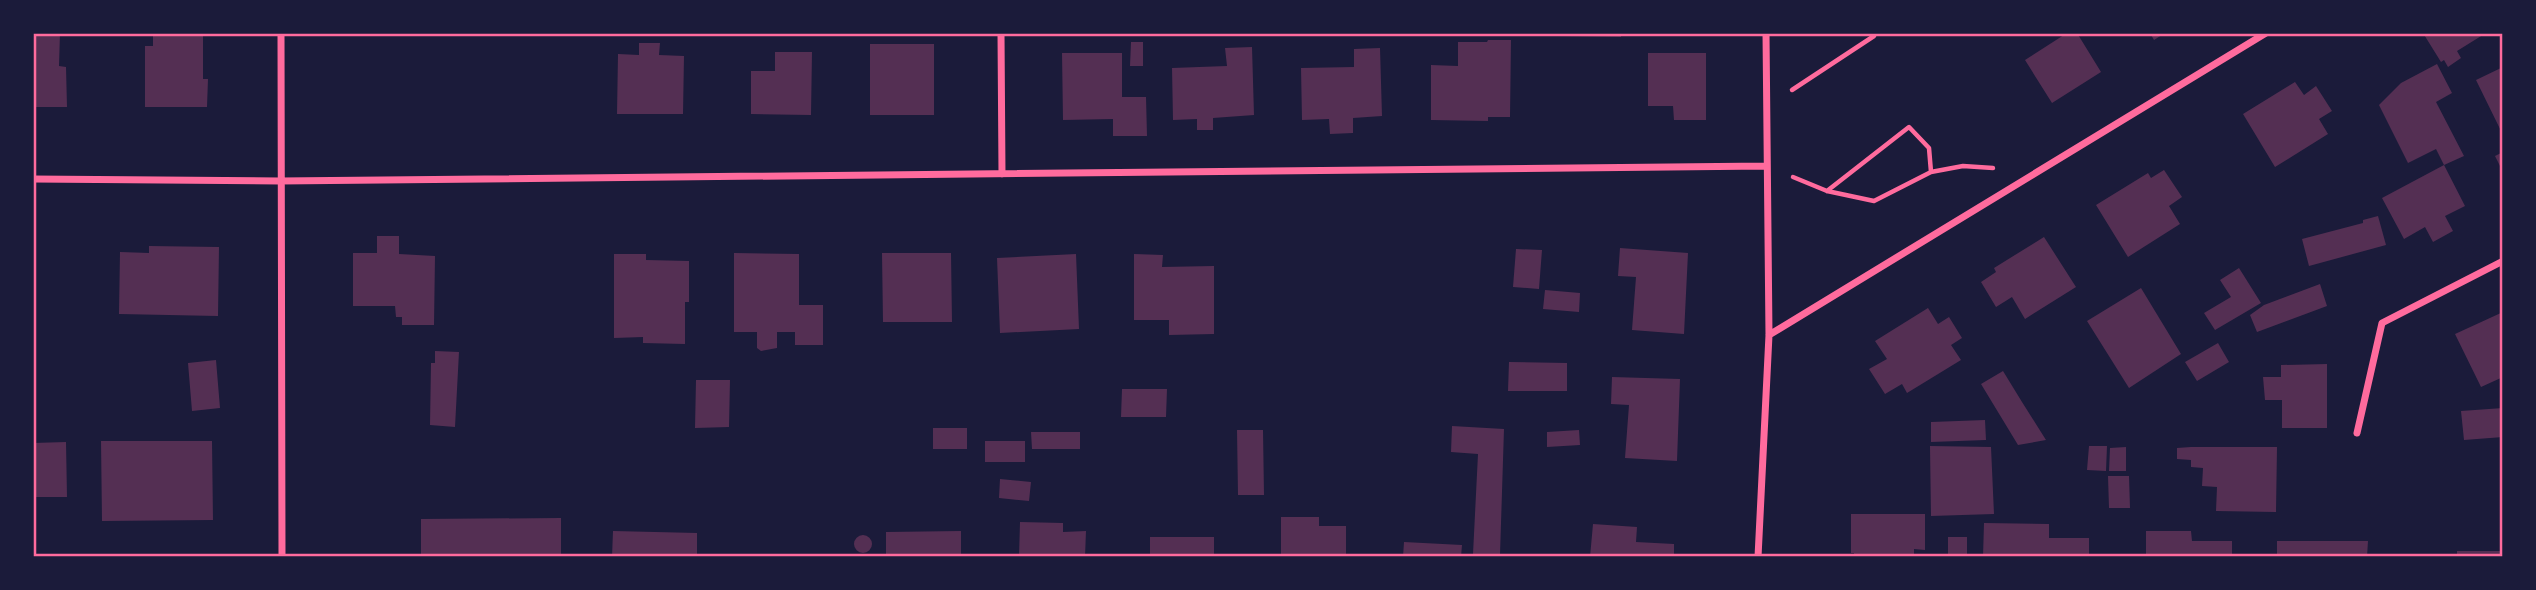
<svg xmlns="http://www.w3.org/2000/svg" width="2536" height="590" font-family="'IBM Plex Sans',sans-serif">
	<rect width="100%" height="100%" fill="#1b1b3a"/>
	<path fill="#542f53" d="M 34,33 L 60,33 L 59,66 L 66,67 L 67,107 L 36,107 Z
		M 153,33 L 203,33 L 203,79 L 208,79 L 207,107 L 145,107 L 145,46 L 153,46 Z
		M 1556,33 L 1621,33 L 1621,37 L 1556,36 Z
		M 2067,33 L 2077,33 L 2101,72 L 2052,103 L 2025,60 Z
		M 2150,33 L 2165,33 L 2154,40 Z
		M 2423,33 L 2486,33 L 2457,51 L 2461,58 L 2448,67 L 2444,60 L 2441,62 Z
		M 1488,40 L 1511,40 L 1510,117 L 1488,117 L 1488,121 L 1431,120 L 1431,65 L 1458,66 L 1458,42 L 1487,42 Z
		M 1131,42 L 1143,42 L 1143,66 L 1130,66 Z
		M 639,43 L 660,43 L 659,55 L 684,56 L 683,114 L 617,114 L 618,54 L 639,55 Z
		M 870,44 L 934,44 L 934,115 L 870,115 Z
		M 1252,47 L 1254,115 L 1213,118 L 1213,130 L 1197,130 L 1197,119 L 1173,120 L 1172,68 L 1227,66 L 1225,48 Z
		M 1380,48 L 1382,116 L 1353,118 L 1353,133 L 1330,134 L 1329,119 L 1302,120 L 1301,68 L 1354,67 L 1354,49 Z
		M 775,52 L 812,52 L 811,115 L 751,114 L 751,71 L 775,71 Z
		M 1062,53 L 1122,53 L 1122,97 L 1146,97 L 1147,136 L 1113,136 L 1113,119 L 1063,120 Z
		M 1648,53 L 1706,53 L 1706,120 L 1674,120 L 1673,106 L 1648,106 Z
		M 2437,64 L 2452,93 L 2436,102 L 2464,156 L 2444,165 L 2436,149 L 2408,163 L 2379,105 L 2401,83 Z
		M 2503,67 L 2503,135 L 2476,80 Z
		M 2295,82 L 2304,95 L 2316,86 L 2332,111 L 2319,119 L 2328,134 L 2275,167 L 2243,114 Z
		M 2503,152 L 2503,172 L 2495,156 Z
		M 2444,165 L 2465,206 L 2445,216 L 2453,231 L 2433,242 L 2425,227 L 2404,239 L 2382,198 Z
		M 2164,170 L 2182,197 L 2169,206 L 2180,224 L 2128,257 L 2096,205 L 2148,173 L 2151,178 Z
		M 2378,216 L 2386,245 L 2309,266 L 2302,239 L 2363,223 L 2363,220 Z
		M 377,236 L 399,236 L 399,254 L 435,256 L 434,325 L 402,325 L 402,317 L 396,317 L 395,306 L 353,306 L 353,253 L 377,253 Z
		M 2044,237 L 2076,287 L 2025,319 L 2012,297 L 1996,307 L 1981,282 L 1996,272 L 1994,268 Z
		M 149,246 L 219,247 L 218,316 L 119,314 L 120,252 L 149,253 Z
		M 1620,248 L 1688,253 L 1684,334 L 1632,330 L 1636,277 L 1618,276 Z
		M 1516,249 L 1542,250 L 1539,289 L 1513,287 Z
		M 734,253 L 799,254 L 799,305 L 823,305 L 823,345 L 795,345 L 795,332 L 777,332 L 777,348 L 761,351 L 757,348 L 757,332 L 734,332 Z
		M 882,253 L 951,253 L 952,322 L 883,322 Z
		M 614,254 L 646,254 L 646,260 L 689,261 L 689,302 L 685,302 L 685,344 L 643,343 L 643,337 L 614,338 Z
		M 1076,254 L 1079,329 L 1000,333 L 997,258 Z
		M 1134,254 L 1163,255 L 1162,267 L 1214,266 L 1214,334 L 1169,335 L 1169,320 L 1134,320 Z
		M 2239,268 L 2261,303 L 2215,330 L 2204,313 L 2231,297 L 2220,280 Z
		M 2320,284 L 2327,306 L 2257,332 L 2250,315 L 2264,305 Z
		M 2141,288 L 2181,354 L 2129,388 L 2087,321 Z
		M 1545,290 L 1580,293 L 1579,312 L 1543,309 Z
		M 1928,308 L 1938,324 L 1949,317 L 1962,338 L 1951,345 L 1961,360 L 1907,393 L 1902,384 L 1885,394 L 1869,369 L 1887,359 L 1875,341 Z
		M 2503,312 L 2503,377 L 2481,387 L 2455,334 Z
		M 2218,343 L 2229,362 L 2197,381 L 2185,362 Z
		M 435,351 L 459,352 L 455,427 L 430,425 L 431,363 L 435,363 Z
		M 216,360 L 220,408 L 192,411 L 188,363 Z
		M 1509,362 L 1567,363 L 1567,391 L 1508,391 Z
		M 2327,364 L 2327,428 L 2282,428 L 2282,400 L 2265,400 L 2263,377 L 2281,377 L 2281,365 Z
		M 2003,371 L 2022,402 L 2046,440 L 2018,445 L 1981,384 Z
		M 1612,377 L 1680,379 L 1677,461 L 1625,458 L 1629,405 L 1611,404 Z
		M 696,380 L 730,380 L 729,427 L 695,428 Z
		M 1122,389 L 1167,389 L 1166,417 L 1121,417 Z
		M 2503,408 L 2503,437 L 2464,440 L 2461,411 Z
		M 1985,420 L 1986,440 L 1931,442 L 1931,422 Z
		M 1452,426 L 1504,429 L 1500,555 L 1473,554 L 1478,454 L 1451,452 Z
		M 933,428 L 967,428 L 967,449 L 933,449 Z
		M 1237,430 L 1263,430 L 1264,495 L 1238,495 Z
		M 1579,430 L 1580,445 L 1547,447 L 1547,432 Z
		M 1031,432 L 1080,432 L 1080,449 L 1032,449 Z
		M 101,441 L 212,441 L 213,520 L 102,521 Z
		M 985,441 L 1025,441 L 1025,462 L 985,462 Z
		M 66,442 L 67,497 L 33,497 L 33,443 Z
		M 1930,446 L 1991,447 L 1994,514 L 1931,516 Z
		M 2089,446 L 2107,446 L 2106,471 L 2087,470 Z
		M 2126,447 L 2126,471 L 2109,471 L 2110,448 Z
		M 2191,447 L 2277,447 L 2276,512 L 2216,511 L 2217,487 L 2202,486 L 2203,468 L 2191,467 L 2191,460 L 2177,459 L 2177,448 Z
		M 2108,476 L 2129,476 L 2130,508 L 2109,508 Z
		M 1000,479 L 1031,482 L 1029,501 L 999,498 Z
		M 1851,514 L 1925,514 L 1925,550 L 1914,549 L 1914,557 L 1854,557 L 1854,553 L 1851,553 Z
		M 1281,517 L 1319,517 L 1319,526 L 1346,526 L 1346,557 L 1281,557 Z
		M 561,518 L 561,557 L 421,557 L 421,519 Z
		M 1020,522 L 1063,523 L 1063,532 L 1086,531 L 1085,557 L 1019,557 Z
		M 1984,523 L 2049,524 L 2049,538 L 2089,538 L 2089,557 L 1983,557 Z
		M 1593,524 L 1637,527 L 1636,542 L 1674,544 L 1674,557 L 1590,557 Z
		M 613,531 L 697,533 L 697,557 L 612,557 Z
		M 961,531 L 961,557 L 886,557 L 886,532 Z
		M 2146,531 L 2191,531 L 2192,541 L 2232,541 L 2232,557 L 2146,557 Z
		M854 544a9 9 0 1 1 18 0a9 9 0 1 1-18 0Z
		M 1150,537 L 1214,537 L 1214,557 L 1150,557 Z
		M 1948,537 L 1967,537 L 1967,557 L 1948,557 Z
		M 2277,541 L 2368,541 L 2367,557 L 2277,557 Z
		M 1404,542 L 1462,545 L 1461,557 L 1403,557 Z
		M 2457,551 L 2503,551 L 2503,557 L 2457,557 Z"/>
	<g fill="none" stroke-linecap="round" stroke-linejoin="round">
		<path stroke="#ff6b9d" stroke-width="4.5" d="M 1792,90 L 1874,36 L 1872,33
			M 1931,172 L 1963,166 L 1993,168
			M 1793,177 L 1827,191 L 1874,201 L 1931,172 L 1929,148 L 1909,127 L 1827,191"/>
		<path stroke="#ff6b9d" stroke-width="7" d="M 281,33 L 282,557
			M 1001,33 L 1002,174
			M 33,179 L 280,181 L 1766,166
			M 1769,335 L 2266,33
			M 2357,433 L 2382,323 L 2503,261
			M 1758,557 L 1769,335 L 1766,33"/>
	</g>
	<rect width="2536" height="590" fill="none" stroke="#1b1b3a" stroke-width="70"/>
	<rect x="35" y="35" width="2466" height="520" fill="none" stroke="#ff6b9d" stroke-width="2.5"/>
</svg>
